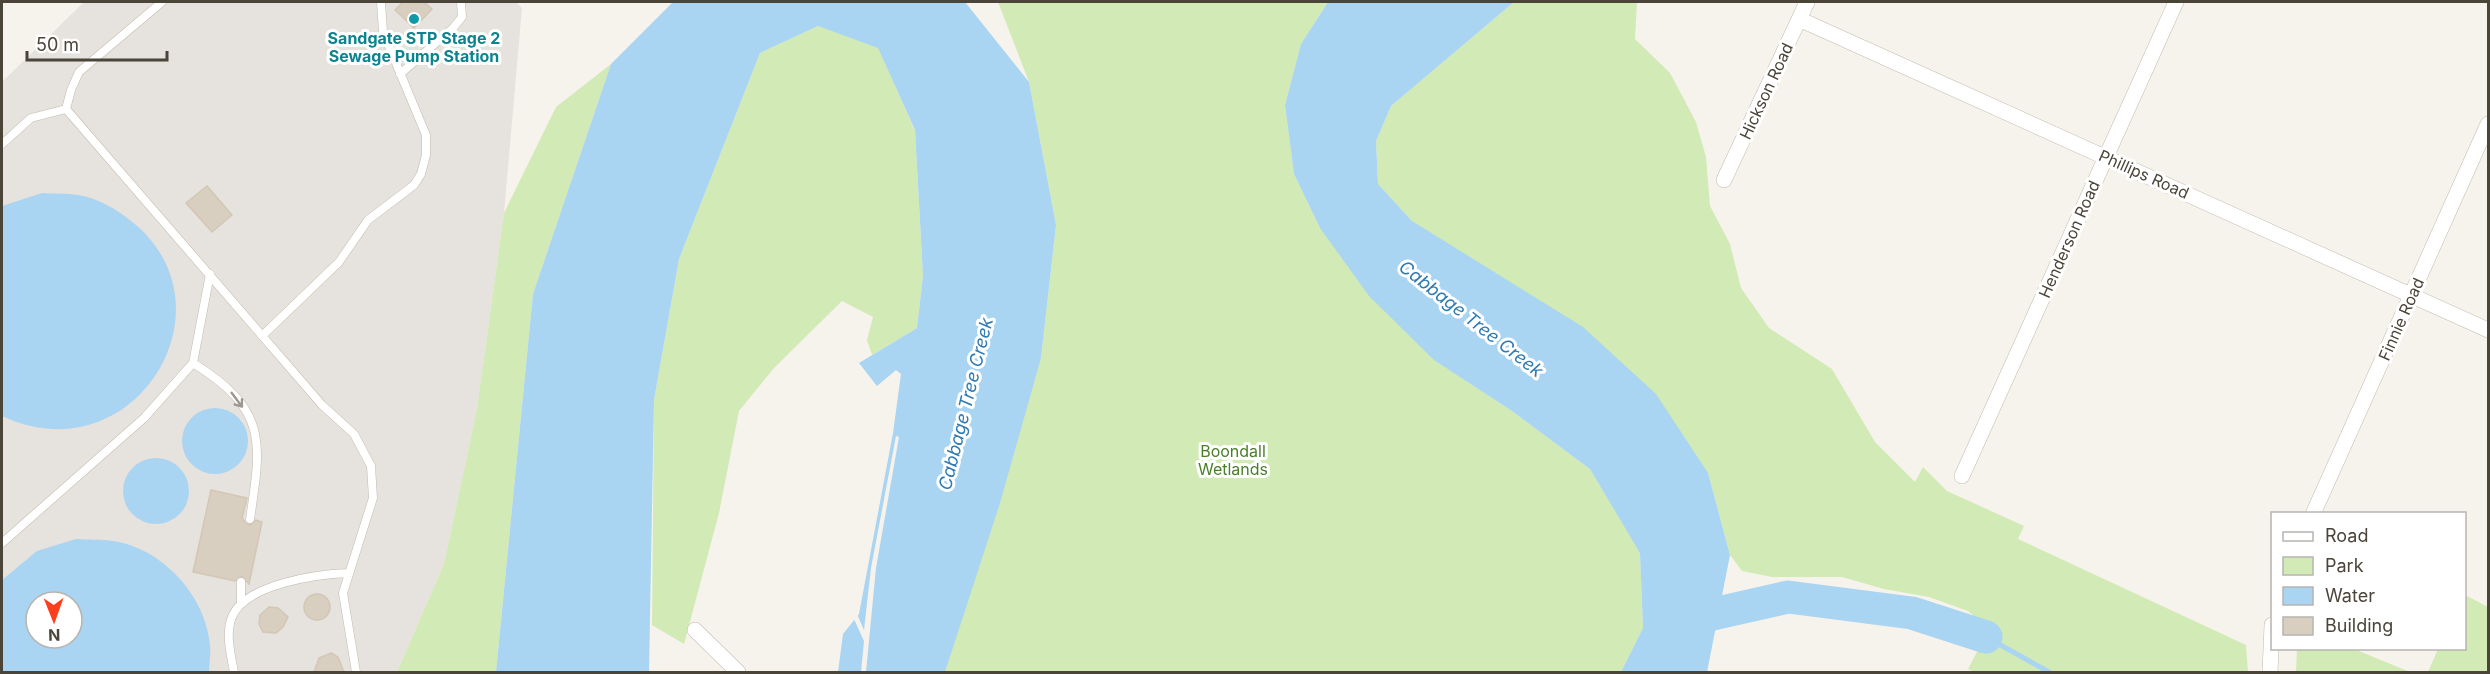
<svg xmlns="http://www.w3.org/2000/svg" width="2490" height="674" font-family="Inter,sans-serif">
	<rect width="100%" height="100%" fill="#f6f3ec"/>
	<path fill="#e6e2dd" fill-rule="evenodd" d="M 84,2 L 516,2 L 522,8 L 504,213 L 477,409 L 444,564 L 397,672 L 2,672 L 2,82 ZM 36,602 L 72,602 L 72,638 L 36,638 Z"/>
	<path fill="#d2eab5" d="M 998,2 L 1328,2 L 1301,44 L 1285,105 L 1294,174 L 1320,228 L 1435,360 L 1512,411 L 1590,469 L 1640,552 L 1643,628 L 1621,672 L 945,672 L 1041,358 L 1056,225 L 1029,82 Z
		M 1514,2 L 1637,2 L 1635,39 L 1670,73 L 1696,122 L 1706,157 L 1710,206 L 1730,244 L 1741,288 L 1769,328 L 1832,369 L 1875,442 L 1915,482 L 1923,467 L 1947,491 L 2024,526 L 2018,539 L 2246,645 L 2248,672 L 1974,672 L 1968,669 L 1989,629 L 1968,611 L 1929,597 L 1884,589 L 1842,577 L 1772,577 L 1742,571 L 1730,555 L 1708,473 L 1412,221 L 1378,184 L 1376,141 L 1391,106 Z
		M 818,26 L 878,47 L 915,131 L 923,276 L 917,328 L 872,355 L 867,340 L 873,317 L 842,301 L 774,368 L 739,411 L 719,513 L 684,644 L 652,625 L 654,400 L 679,259 L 760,53 Z
		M 611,64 L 533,294 L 496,672 L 397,672 L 444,564 L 477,409 L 504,213 L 556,107 Z
		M 2465,595 L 2488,607 L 2488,672 L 2428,672 L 2438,649 L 2464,648 Z
		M 2297,649 L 2354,649 L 2410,672 L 2296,672 Z"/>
	<path fill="#a9d4f2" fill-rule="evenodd" d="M 673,2 L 965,2 L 1029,82 L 1056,225 L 1041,358 L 1000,503 L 945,672 L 838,672 L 843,634 L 859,614 L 893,433 L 901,374 L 896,370 L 877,386 L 859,363 L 917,328 L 923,276 L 915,130 L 878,48 L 818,26 L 760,53 L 679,259 L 654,400 L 649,672 L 496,672 L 533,294 L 611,64 Z
		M 1328,2 L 1514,2 L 1391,106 L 1376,141 L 1378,184 L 1412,221 L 1583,327 L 1656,394 L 1708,473 L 1730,555 L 1707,672 L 1621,672 L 1643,628 L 1640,553 L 1590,469 L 1512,411 L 1434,360 L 1369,296 L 1320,228 L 1294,174 L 1285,105 L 1301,44 Z
		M 42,193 C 54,194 67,193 78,195 C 98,198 116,209 131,221 C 239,305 135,478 2,416 L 2,206 Z
		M182 441a33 33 0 1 1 66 0a33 33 0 1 1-66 0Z
		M123 491a33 33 0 1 1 66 0a33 33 0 1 1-66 0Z
		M 76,539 C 88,540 101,539 113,541 C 162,548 206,596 210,645 C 211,654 209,664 209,672 L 2,672 L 2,580 L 37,551 ZM 36,602 L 72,602 L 72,638 L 36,638 Z"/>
	<path fill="#f6f3ec" d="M 896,436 L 899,437 L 876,568 L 866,672 L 861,672 L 864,641 L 853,617 L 857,614 L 864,630 L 871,568 Z"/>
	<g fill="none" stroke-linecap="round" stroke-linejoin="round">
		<path stroke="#a9d4f2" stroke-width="5" d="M 1986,637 L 2049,672"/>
		<path stroke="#a9d4f2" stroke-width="33" d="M 1682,621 L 1788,597 L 1912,613 L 1986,637"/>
	</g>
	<path fill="#d8cfc1" stroke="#d3c7b4" stroke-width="1.5" d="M 403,2 L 424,2 L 432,9 L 414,28 L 395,10 Z
		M 207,186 L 232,215 L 212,232 L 186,203 Z
		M 211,490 L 247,498 L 242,518 L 245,522 L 250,525 L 256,520 L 262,522 L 249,584 L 242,576 L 235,581 L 193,572 Z
		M304 607a13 13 0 1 1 26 0a13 13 0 1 1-26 0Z
		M 269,607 L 278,608 L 288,617 L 283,627 L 276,633 L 263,632 L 259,624 L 260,615 Z
		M 331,653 L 338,657 L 344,672 L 314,672 L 319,658 Z"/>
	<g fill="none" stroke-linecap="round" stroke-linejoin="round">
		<g stroke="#c2bbae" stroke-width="9">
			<path id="lane" d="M 400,74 L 453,28 L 462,17 L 461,2
				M 66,109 L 322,405 L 354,434 L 371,466 L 373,498 L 343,593 L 356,672
				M 2,144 L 31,118 L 66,109 L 71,90 L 79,72 L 162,2
				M 262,336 L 339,262 L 368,220 L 414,185 L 421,174 L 426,155 L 426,135 L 383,32 L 381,2
				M 193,363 C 267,409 262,441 250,519
				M 2,543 L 144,418 L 193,363 L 210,274
				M 241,582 L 241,602
				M 234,672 C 231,655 225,634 232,617 C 245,584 318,574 349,573"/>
		</g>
		<g stroke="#c2bbae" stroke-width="16">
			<path id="street" d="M 1799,19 L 2488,330
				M 1724,180 L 1807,2
				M 1962,476 L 2176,2
				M 2313,514 L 2488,124
				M 695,630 L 738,672
				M 2270,672 L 2272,625"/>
		</g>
		<use href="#lane" stroke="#fff" stroke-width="8"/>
		<use href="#street" stroke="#fff" stroke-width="15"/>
	</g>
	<defs><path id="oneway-shaft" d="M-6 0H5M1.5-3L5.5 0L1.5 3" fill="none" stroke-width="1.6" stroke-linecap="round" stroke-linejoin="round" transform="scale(1.5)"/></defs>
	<use stroke="#9c9892" href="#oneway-shaft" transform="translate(237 400) rotate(53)"/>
	<circle fill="#0f9aa8" stroke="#fff" stroke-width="2" cx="414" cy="19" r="6"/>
	<g text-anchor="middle" stroke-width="6" stroke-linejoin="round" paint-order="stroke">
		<g font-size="16" font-weight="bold" fill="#0d838f" stroke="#fff">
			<text x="414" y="44">Sandgate STP Stage 2<tspan x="414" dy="18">Sewage Pump Station</tspan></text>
		</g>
		<g font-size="16" fill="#4b4439" stroke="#fff">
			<text transform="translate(1766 91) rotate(-65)" y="6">Hickson Road</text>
			<text transform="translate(2144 174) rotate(24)" y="6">Phillips Road</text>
			<text transform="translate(2069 239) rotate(-66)" y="6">Henderson Road</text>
			<text transform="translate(2401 319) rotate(-66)" y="6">Finnie Road</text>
		</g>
		<g font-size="16" fill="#4a7f2a" stroke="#fff">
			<text x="1233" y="457">Boondall<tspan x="1233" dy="18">Wetlands</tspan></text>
		</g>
		<g font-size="18" font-style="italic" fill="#2e7ab2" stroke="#fff">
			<text transform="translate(1471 319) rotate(38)" y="6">Cabbage Tree Creek</text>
			<text transform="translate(966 404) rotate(-76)" y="6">Cabbage Tree Creek</text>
		</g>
	</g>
	<rect width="2490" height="674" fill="none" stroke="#4b4439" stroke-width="6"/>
	<rect x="2271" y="512" width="195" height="138" fill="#ffffff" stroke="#b7b4b0" stroke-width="1.5"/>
	<rect x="2283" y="532" width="30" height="9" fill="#ffffff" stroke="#b7b4b0" stroke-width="1.5"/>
	<text x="2325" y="542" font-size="18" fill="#4b4439">Road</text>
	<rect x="2283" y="557" width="30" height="18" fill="#d2eab5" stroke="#b7b4b0" stroke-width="1.5"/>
	<text x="2325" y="572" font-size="18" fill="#4b4439">Park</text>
	<rect x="2283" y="587" width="30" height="18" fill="#a9d4f2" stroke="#b7b4b0" stroke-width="1.5"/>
	<text x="2325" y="602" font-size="18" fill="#4b4439">Water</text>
	<rect x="2283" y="617" width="30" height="18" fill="#d8cfc1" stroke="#b7b4b0" stroke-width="1.5"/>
	<text x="2325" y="632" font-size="18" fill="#4b4439">Building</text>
	<g transform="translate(54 620) rotate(179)"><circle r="28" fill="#ffffff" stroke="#b7b4b0" stroke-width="1.5"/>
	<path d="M0-4.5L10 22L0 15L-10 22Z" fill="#fc3f1d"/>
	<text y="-9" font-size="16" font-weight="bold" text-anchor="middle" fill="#4b4439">N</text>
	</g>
	<path d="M27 51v9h140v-9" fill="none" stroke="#4b4439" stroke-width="3"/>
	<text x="36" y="51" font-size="18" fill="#4b4439" stroke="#ffffff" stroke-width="4.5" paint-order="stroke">50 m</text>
</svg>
